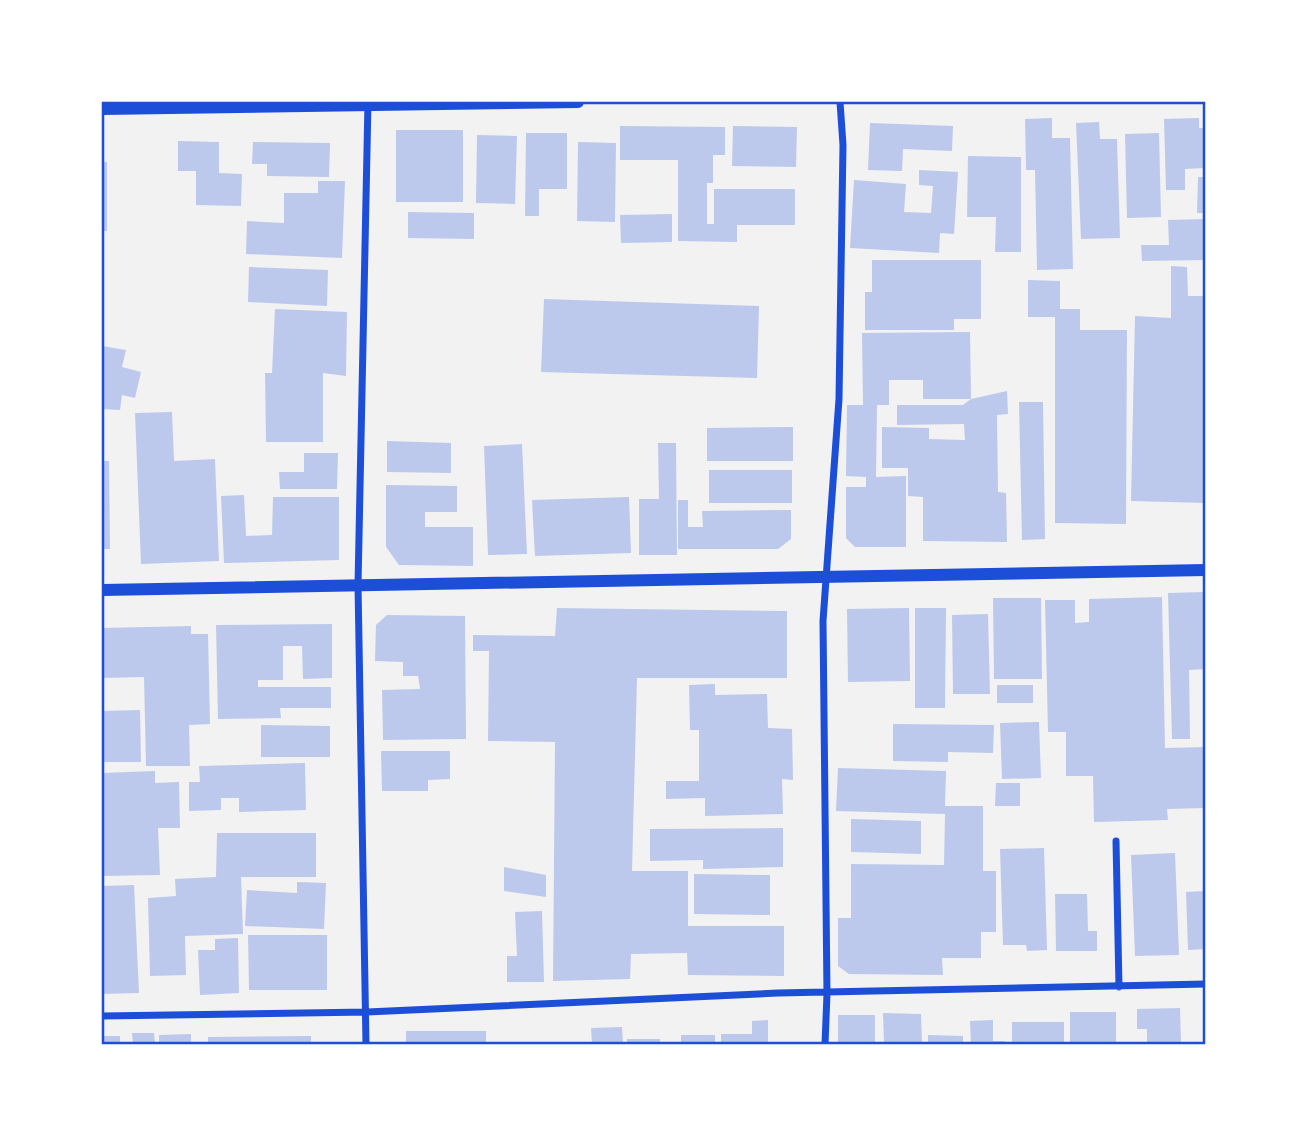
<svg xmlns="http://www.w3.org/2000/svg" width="1307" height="1146" font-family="'Asap Condensed',sans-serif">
	<rect width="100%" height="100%" fill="#f2f2f2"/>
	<path fill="#bdc9ec" d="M 1052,118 L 1052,138 L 1070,138 L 1073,269 L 1037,270 L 1035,170 L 1026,170 L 1025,119 Z
		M 1199,118 L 1199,128 L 1206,128 L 1206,168 L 1185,169 L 1185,190 L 1166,190 L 1164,119 Z
		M 1099,122 L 1100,139 L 1117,139 L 1120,238 L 1081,239 L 1076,123 Z
		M 870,123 L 953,126 L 952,151 L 903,149 L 902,171 L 868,170 Z
		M 620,126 L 725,127 L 725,155 L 713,155 L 713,183 L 707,183 L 707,224 L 714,224 L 714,189 L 795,189 L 795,225 L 737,225 L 737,242 L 678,241 L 678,160 L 620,160 Z
		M 733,126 L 797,127 L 796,167 L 732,166 Z
		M 396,130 L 463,130 L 463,202 L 396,202 Z
		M 526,133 L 567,133 L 567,189 L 539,189 L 539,216 L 525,216 Z
		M 1159,133 L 1161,217 L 1127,218 L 1125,134 Z
		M 477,135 L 517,136 L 515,204 L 476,203 Z
		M 178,141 L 219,142 L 219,173 L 242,174 L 241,206 L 196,205 L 196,171 L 178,171 Z
		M 253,142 L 330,143 L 329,177 L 267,176 L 267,164 L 252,164 Z
		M 578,142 L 616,143 L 615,222 L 577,221 Z
		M 968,156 L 1021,157 L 1021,252 L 995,252 L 996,217 L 967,217 Z
		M 102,162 L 107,162 L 107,231 L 102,231 Z
		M 919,170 L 958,172 L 954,234 L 940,233 L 939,253 L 850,248 L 854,180 L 906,184 L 904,212 L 931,213 L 933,186 L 919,185 Z
		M 1198,177 L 1206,177 L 1206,213 L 1197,213 Z
		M 318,181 L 345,181 L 342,258 L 246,254 L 247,221 L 284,223 L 284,193 L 318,193 Z
		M 408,212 L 474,213 L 474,239 L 408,238 Z
		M 672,214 L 672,242 L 621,243 L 620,215 Z
		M 1206,219 L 1206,260 L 1142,261 L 1141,245 L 1169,245 L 1168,220 Z
		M 872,260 L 981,260 L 981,319 L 954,319 L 954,330 L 865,330 L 865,292 L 872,292 Z
		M 1171,266 L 1187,267 L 1188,296 L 1206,296 L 1206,503 L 1131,501 L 1135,316 L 1171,318 Z
		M 249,267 L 328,270 L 327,306 L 248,302 Z
		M 1028,280 L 1060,281 L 1060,309 L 1080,309 L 1080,330 L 1127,330 L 1126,524 L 1055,523 L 1055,317 L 1028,317 Z
		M 544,299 L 759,306 L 757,378 L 541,372 Z
		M 275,309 L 347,312 L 346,376 L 323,373 L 323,442 L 266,442 L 265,373 L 272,373 Z
		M 970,332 L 971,399 L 923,399 L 923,380 L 889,380 L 889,405 L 877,405 L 876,477 L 906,476 L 906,547 L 855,547 L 846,538 L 846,487 L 866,487 L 866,477 L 846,476 L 847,405 L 863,405 L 862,333 Z
		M 102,346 L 126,350 L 122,367 L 141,372 L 135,398 L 122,395 L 120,410 L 102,409 Z
		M 1007,391 L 1008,414 L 997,415 L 998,492 L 1006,493 L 1007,542 L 923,541 L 923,497 L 908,496 L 908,468 L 882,468 L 882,427 L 929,428 L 929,439 L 965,440 L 964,424 L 897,425 L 897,405 L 963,405 L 971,399 Z
		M 1019,402 L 1043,402 L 1045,539 L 1022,540 Z
		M 172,412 L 174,461 L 215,459 L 219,561 L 141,564 L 135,413 Z
		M 793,427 L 793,461 L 707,461 L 707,428 Z
		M 387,441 L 451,443 L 451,473 L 387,472 Z
		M 658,443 L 676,443 L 677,555 L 639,555 L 639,499 L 659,499 Z
		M 522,444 L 527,554 L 488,555 L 484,446 Z
		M 304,453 L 338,453 L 337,489 L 280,489 L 279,472 L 304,472 Z
		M 102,461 L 109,461 L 110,549 L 102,549 Z
		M 709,470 L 792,470 L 792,503 L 709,503 Z
		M 386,485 L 457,486 L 457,512 L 425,512 L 425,527 L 473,527 L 473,566 L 399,565 L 386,547 Z
		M 244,495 L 246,536 L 272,535 L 273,497 L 339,497 L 339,560 L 224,563 L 221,496 Z
		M 629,497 L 631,553 L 535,556 L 532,500 Z
		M 678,500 L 688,500 L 688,527 L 703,527 L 702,511 L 791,510 L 791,539 L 778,549 L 678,549 Z
		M 1206,592 L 1206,669 L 1189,670 L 1190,739 L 1172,739 L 1168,593 Z
		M 1162,597 L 1165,748 L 1206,747 L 1206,808 L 1167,809 L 1168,820 L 1094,822 L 1093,776 L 1066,776 L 1066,732 L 1048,732 L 1045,600 L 1075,600 L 1075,623 L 1089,622 L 1089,599 Z
		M 993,598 L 1041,598 L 1042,679 L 994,679 Z
		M 557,608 L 787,611 L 787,678 L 637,678 L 632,871 L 688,871 L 688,926 L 784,926 L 784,976 L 688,975 L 687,953 L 631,954 L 630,979 L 553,981 L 555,742 L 488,741 L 489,651 L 473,651 L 473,635 L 555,636 Z
		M 909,608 L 910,681 L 848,682 L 847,609 Z
		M 915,608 L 946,608 L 945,708 L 915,708 Z
		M 988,614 L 990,694 L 953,694 L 952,615 Z
		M 387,615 L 465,616 L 466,739 L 383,740 L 382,690 L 420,689 L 418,676 L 403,676 L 403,662 L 375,661 L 376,625 Z
		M 332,624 L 332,678 L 303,679 L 302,646 L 283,646 L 283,680 L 258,680 L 258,687 L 331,687 L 331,708 L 280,708 L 281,718 L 218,719 L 216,625 Z
		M 191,626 L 191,634 L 208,634 L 210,724 L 189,725 L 190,766 L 146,766 L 144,677 L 102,678 L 102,628 Z
		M 715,684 L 715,695 L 767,694 L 768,728 L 792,729 L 793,780 L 782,779 L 783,814 L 705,816 L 705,798 L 666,799 L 666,781 L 699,781 L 699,730 L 690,730 L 689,685 Z
		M 997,685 L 1033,685 L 1033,703 L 997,703 Z
		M 140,710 L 141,762 L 102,762 L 102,711 Z
		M 1039,722 L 1041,778 L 1002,779 L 1000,723 Z
		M 893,724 L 994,725 L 993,753 L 948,752 L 948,762 L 893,761 Z
		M 261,725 L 330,726 L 330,757 L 261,757 Z
		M 381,751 L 450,751 L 450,779 L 428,780 L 428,791 L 382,791 Z
		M 305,763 L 306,810 L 239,812 L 239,798 L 221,798 L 221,810 L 189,811 L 189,782 L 200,782 L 199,766 Z
		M 838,768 L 946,771 L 945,806 L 983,806 L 983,871 L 996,871 L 996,932 L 981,932 L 981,958 L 942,958 L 943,975 L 849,974 L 838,966 L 838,918 L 851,918 L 851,864 L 944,865 L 945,814 L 836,811 Z
		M 155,771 L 155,783 L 179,782 L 180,828 L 158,828 L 160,875 L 102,876 L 102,773 Z
		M 996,783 L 1020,783 L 1020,806 L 995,806 Z
		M 851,819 L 921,821 L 921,854 L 851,852 Z
		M 783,828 L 783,867 L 703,869 L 703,860 L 650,861 L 650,829 Z
		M 217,833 L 316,833 L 316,877 L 241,877 L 243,934 L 185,936 L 186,975 L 150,976 L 148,898 L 176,896 L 175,879 L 216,877 Z
		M 1044,848 L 1047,950 L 1027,951 L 1026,945 L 1003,945 L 1000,849 Z
		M 1175,853 L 1179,955 L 1135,956 L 1131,855 Z
		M 504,867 L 546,875 L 546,897 L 504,891 Z
		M 694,874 L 770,875 L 770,915 L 694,914 Z
		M 297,882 L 326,883 L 324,929 L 245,926 L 247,890 L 297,893 Z
		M 134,885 L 139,993 L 102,994 L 102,886 Z
		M 1206,891 L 1206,949 L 1188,950 L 1186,892 Z
		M 1055,894 L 1087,894 L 1088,931 L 1097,931 L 1097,951 L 1056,951 Z
		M 542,911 L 544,982 L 507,982 L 507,956 L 517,956 L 515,912 Z
		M 248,935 L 327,935 L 327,990 L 249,990 Z
		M 238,938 L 239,993 L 200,995 L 198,950 L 215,950 L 215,939 Z
		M 1180,1008 L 1181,1044 L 1147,1044 L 1147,1029 L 1137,1029 L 1137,1009 Z
		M 1070,1012 L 1116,1012 L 1116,1044 L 1070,1044 Z
		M 883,1013 L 921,1014 L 922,1044 L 884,1044 Z
		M 838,1015 L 875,1015 L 875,1044 L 838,1044 Z
		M 768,1020 L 768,1044 L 721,1044 L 721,1034 L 752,1034 L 752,1021 Z
		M 993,1020 L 993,1041 L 1005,1041 L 1005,1044 L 971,1044 L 970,1021 Z
		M 1012,1022 L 1064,1022 L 1064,1044 L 1012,1044 Z
		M 622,1027 L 623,1044 L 592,1044 L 591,1028 Z
		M 406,1031 L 486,1031 L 486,1044 L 406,1044 Z
		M 132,1033 L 154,1033 L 155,1044 L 133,1044 Z
		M 191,1034 L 191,1044 L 159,1044 L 159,1035 Z
		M 681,1035 L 715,1035 L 715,1044 L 681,1044 Z
		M 928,1035 L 963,1036 L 963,1044 L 928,1044 Z
		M 102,1036 L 120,1036 L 120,1044 L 102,1044 Z
		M 311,1036 L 311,1044 L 208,1044 L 208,1037 Z
		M 627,1039 L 660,1039 L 660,1044 L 627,1044 Z"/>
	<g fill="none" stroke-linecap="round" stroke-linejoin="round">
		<path stroke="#1d4ed8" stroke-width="7" d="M 1116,841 L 1119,987
			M 102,1016 L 367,1012 L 778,993 L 1206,984
			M 366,1044 L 358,585 L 368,102
			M 825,1044 L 827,994 L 823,621 L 839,399 L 843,145 L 840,102"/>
		<path stroke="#1d4ed8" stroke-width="12" d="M 102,109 L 578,102
			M 102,590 L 1206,570"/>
	</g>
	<rect width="1307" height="1146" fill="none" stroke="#ffffff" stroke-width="206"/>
	<rect x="103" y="103" width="1101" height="940" fill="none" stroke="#1d4ed8" stroke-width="2.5"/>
</svg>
